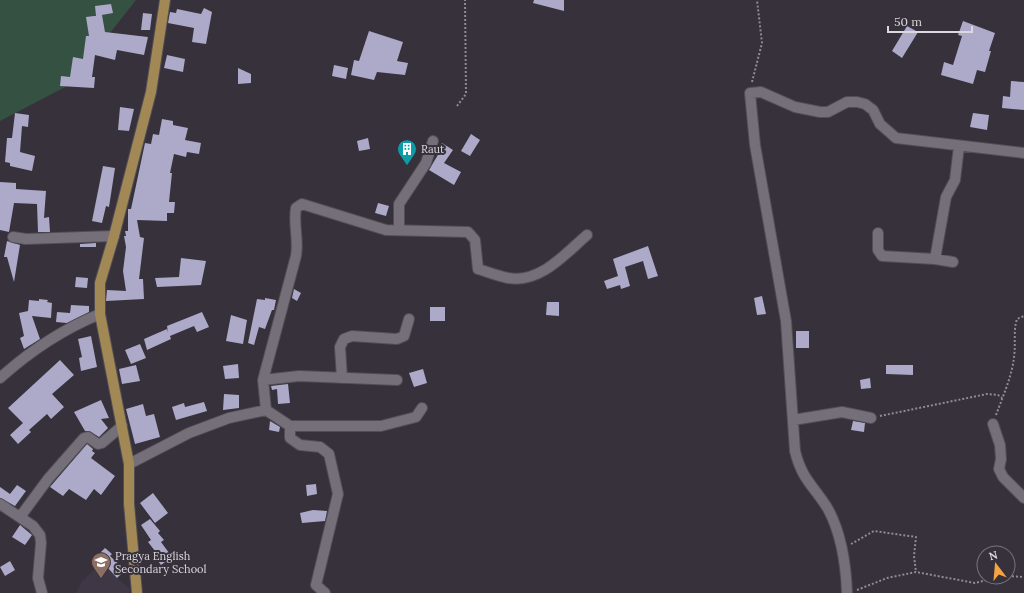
<svg xmlns="http://www.w3.org/2000/svg" width="1024" height="593" font-family="Lora,serif">
	<rect width="100%" height="100%" fill="#36313a"/>
	<path fill="#403746" d="M 108,569 L 130,590 L 129,593 L 76,593 L 82,581 L 94,570 Z"/>
	<path fill="#355142" d="M 0,0 L 136,0 L 69,85 L 0,121 Z"/>
	<path fill="#aca9c9" d="M 534,0 L 564,0 L 564,11 L 533,3 Z
		M 111,4 L 113,13 L 96,16 L 95,6 Z
		M 204,8 L 212,12 L 206,44 L 192,42 L 194,28 L 168,23 L 170,12 L 176,13 L 177,9 L 201,14 Z
		M 143,13 L 152,14 L 150,30 L 141,30 Z
		M 102,15 L 105,32 L 148,37 L 144,55 L 117,50 L 115,60 L 95,55 L 92,77 L 95,77 L 94,88 L 60,86 L 61,76 L 70,77 L 73,57 L 83,59 L 86,36 L 89,36 L 86,17 Z
		M 963,21 L 995,33 L 989,51 L 991,51 L 985,72 L 977,70 L 973,84 L 941,75 L 944,62 L 953,65 L 962,36 L 958,35 Z
		M 907,26 L 918,32 L 902,58 L 892,51 Z
		M 369,31 L 403,42 L 397,61 L 408,63 L 405,75 L 377,72 L 374,80 L 351,75 L 354,60 L 359,61 Z
		M 167,55 L 185,59 L 183,72 L 164,68 Z
		M 334,65 L 348,68 L 346,79 L 332,76 Z
		M 238,68 L 251,74 L 251,83 L 238,84 Z
		M 1011,81 L 1024,82 L 1024,110 L 1002,108 L 1003,96 L 1010,97 Z
		M 120,107 L 134,109 L 129,131 L 118,130 Z
		M 15,113 L 29,115 L 28,127 L 22,126 L 20,152 L 35,156 L 32,171 L 10,166 L 10,163 L 5,162 L 7,138 L 12,138 Z
		M 973,113 L 989,115 L 987,130 L 970,127 Z
		M 162,119 L 173,121 L 173,125 L 188,128 L 185,140 L 201,143 L 199,154 L 187,152 L 186,157 L 174,154 L 170,173 L 172,173 L 169,202 L 175,202 L 174,213 L 167,213 L 167,221 L 137,220 L 140,237 L 144,238 L 139,279 L 143,279 L 144,299 L 106,301 L 107,290 L 126,291 L 123,271 L 126,247 L 124,236 L 126,236 L 125,231 L 128,231 L 128,209 L 131,209 L 145,143 L 151,144 L 153,134 L 159,135 Z
		M 471,134 L 480,140 L 470,156 L 461,151 Z
		M 368,138 L 370,149 L 359,151 L 357,141 Z
		M 442,143 L 453,150 L 444,163 L 461,172 L 454,185 L 429,170 L 439,153 L 436,151 Z
		M 103,166 L 115,168 L 109,207 L 106,206 L 102,223 L 92,221 Z
		M 0,182 L 16,183 L 16,189 L 46,191 L 44,218 L 49,217 L 50,232 L 38,232 L 37,204 L 14,203 L 9,232 L 0,230 Z
		M 378,203 L 389,206 L 386,216 L 375,213 Z
		M 7,241 L 20,245 L 14,282 L 7,257 L 4,257 Z
		M 96,243 L 96,247 L 80,247 L 80,244 Z
		M 648,246 L 658,276 L 648,279 L 643,261 L 625,267 L 630,286 L 621,289 L 620,285 L 607,289 L 604,281 L 618,276 L 613,259 Z
		M 181,258 L 206,261 L 201,285 L 157,287 L 155,278 L 179,277 Z
		M 76,277 L 88,278 L 87,288 L 75,287 Z
		M 294,289 L 301,293 L 297,301 L 292,298 Z
		M 762,296 L 766,314 L 757,315 L 754,298 Z
		M 265,298 L 276,300 L 274,310 L 272,310 L 265,329 L 259,327 L 254,345 L 248,343 L 257,299 L 265,300 Z
		M 39,299 L 48,300 L 47,302 L 52,303 L 51,318 L 32,316 L 40,339 L 24,349 L 20,338 L 24,336 L 19,313 L 28,311 L 29,300 L 39,301 Z
		M 547,302 L 559,302 L 559,316 L 546,315 Z
		M 71,305 L 89,306 L 89,312 L 67,323 L 56,322 L 57,312 L 70,313 Z
		M 430,307 L 445,307 L 445,321 L 430,321 Z
		M 202,312 L 209,327 L 197,332 L 194,326 L 170,336 L 171,339 L 147,350 L 144,339 L 167,329 L 168,333 L 167,326 Z
		M 231,315 L 247,320 L 243,344 L 226,341 Z
		M 796,331 L 809,331 L 809,348 L 796,348 Z
		M 91,336 L 97,367 L 81,371 L 79,358 L 82,357 L 78,339 Z
		M 140,344 L 146,358 L 131,364 L 125,350 Z
		M 60,360 L 74,375 L 52,394 L 64,407 L 51,419 L 47,414 L 29,430 L 31,432 L 18,444 L 10,435 L 23,423 L 8,408 Z
		M 238,364 L 239,378 L 225,379 L 223,366 Z
		M 136,365 L 140,381 L 122,384 L 119,369 Z
		M 886,365 L 913,365 L 913,375 L 886,374 Z
		M 423,369 L 427,383 L 414,387 L 409,373 Z
		M 870,378 L 871,388 L 861,389 L 860,380 Z
		M 288,384 L 290,403 L 278,404 L 277,389 L 272,390 L 271,386 Z
		M 224,394 L 239,395 L 239,408 L 223,410 Z
		M 101,400 L 109,418 L 101,419 L 108,428 L 99,437 L 89,431 L 85,431 L 74,412 Z
		M 204,402 L 207,411 L 176,420 L 172,407 L 184,403 L 185,407 Z
		M 143,404 L 146,416 L 154,414 L 160,437 L 135,444 L 126,409 Z
		M 270,421 L 280,427 L 279,432 L 269,430 Z
		M 853,421 L 865,423 L 864,432 L 851,430 Z
		M 87,444 L 93,449 L 92,451 L 95,453 L 91,458 L 115,476 L 101,495 L 94,489 L 86,500 L 69,489 L 63,496 L 50,487 Z
		M 316,484 L 317,494 L 307,496 L 306,485 Z
		M 17,485 L 26,491 L 15,506 L 0,498 L 0,487 L 10,494 Z
		M 153,493 L 168,513 L 155,523 L 140,503 Z
		M 313,510 L 327,511 L 325,521 L 302,523 L 300,513 Z
		M 150,519 L 160,531 L 158,533 L 164,540 L 161,542 L 172,557 L 161,565 L 152,553 L 155,551 L 148,542 L 151,540 L 141,525 Z
		M 20,525 L 32,535 L 25,545 L 12,537 Z
		M 105,548 L 112,554 L 110,556 L 125,570 L 117,578 L 97,556 Z
		M 10,561 L 15,570 L 5,576 L 0,567 Z"/>
	<g fill="none" stroke-linecap="round" stroke-linejoin="round">
		<g stroke="#534e56" stroke-width="12">
			<path id="minor" d="M 399,230 L 399,204 L 426,163 L 433,141
				M 878,233 L 878,250 L 882,256 L 935,259
				M 13,237 L 26,239 L 114,236
				M 953,262 L 935,259 L 946,197 L 955,180 L 959,146
				M 0,378 C 29,352 63,329 100,314
				M 342,378 L 340,347 L 344,339 L 352,336 L 397,339 L 404,336 L 409,319
				M 263,380 L 299,376 L 397,380
				M 266,410 L 263,380 L 296,256 C 299,239 293,224 296,208 L 302,204 L 386,230 L 468,232 L 475,240 L 478,269 C 488,272 498,276 508,278 C 540,284 566,253 587,235
				M 793,420 L 842,412 L 871,418
				M 993,424 L 1000,445 L 1001,459 L 999,469 L 1003,477 L 1024,498
				M 290,426 L 381,426 L 416,417 L 422,408
				M 129,464 L 189,433 L 229,418 L 266,410 L 290,426 L 290,438 L 300,445 L 320,447 L 329,454 L 338,494 L 316,585 L 325,593
				M 0,504 L 33,526 L 40,535 L 41,543 L 38,578 L 42,593
				M 20,517 L 48,479 L 84,438 L 88,437 L 98,444 L 102,443 L 122,426
				M 847,593 C 846,565 842,535 828,509 C 814,486 802,480 795,451 L 786,321 L 755,145 L 750,93 L 761,92 L 795,107 L 820,112 L 828,112 L 847,102 L 857,102 L 865,104 L 873,110 L 880,124 L 896,138 L 1024,153"/>
		</g>
		<g stroke="#534e56" stroke-width="12">
			<path id="major" d="M 137,593 L 129,504 L 129,464 L 100,314 L 100,283 L 114,236 L 151,92 L 165,0"/>
		</g>
		<path stroke="#908c93" stroke-width="2" stroke-dasharray="2 2" stroke-linecap="butt" d="M 752,82 L 762,43 L 757,0
			M 457,106 L 466,94 L 465,0
			M 996,415 C 1003,396 1012,376 1014,357 C 1016,344 1013,331 1017,319 L 1024,316
			M 880,416 L 987,394 L 998,395 L 1002,398
			M 851,544 L 874,531 L 916,537 L 914,556 L 916,572
			M 1008,576 L 1024,577
			M 857,590 L 887,578 L 916,572 L 975,583 L 999,577"/>
		<use href="#minor" stroke="#756f7a" stroke-width="10"/>
		<use href="#major" stroke="#a18855" stroke-width="10"/>
	</g>
	<defs>
		<g id="building-pin" transform="scale(1)"><path d="M0 17L-7.5 6A9.5 9.5 0 1 1 7.5 6Z" fill="#0f9aa8" stroke="#36313a"/><path d="M-4-6H4V6H1V3H-1V6H-4ZM-2.5-4.3h1.7v1.8h-1.7ZM.8-4.3h1.7v1.8H.8ZM-2.5-1h1.7V.8h-1.7ZM.8-1h1.7V.8H.8Z" fill="#fff"/></g>
		<g id="school-pin" transform="scale(1)"><path d="M0 17L-7.5 6A9.5 9.5 0 1 1 7.5 6Z" fill="#8d6e63" stroke="#36313a"/><path d="M0-5L7-2L0 1L-7-2ZM-4 1L0 2.5L4 1V4Q0 6-4 4Z" fill="#fff"/></g>
	</defs>
	<g fill-rule="evenodd">
		<use href="#building-pin" x="407" y="149"/>
		<use href="#school-pin" x="101" y="562"/>
	</g>
	<g text-anchor="middle" stroke-width="4" stroke-linejoin="round" paint-order="stroke">
		<g font-size="11" fill="#dcd8de" stroke="#36313a" text-anchor="start">
			<text x="421" y="153">Raut</text>
			<text x="115" y="560">Pragya English<tspan x="115" dy="13">Secondary School</tspan></text>
		</g>
	</g>
	<g transform="translate(996 565) rotate(344)"><circle r="19" fill="#36313a" stroke="#78747c"/>
	<path d="M0-3L7 15L0 10L-7 15Z" fill="#f4a443"/>
	<text y="-6" font-size="11" font-weight="bold" text-anchor="middle" fill="#dcd8de">N</text>
	</g>
	<path d="M888 26v6h84v-6" fill="none" stroke="#dcd8de" stroke-width="2"/>
	<text x="894" y="26" font-size="12" fill="#dcd8de" stroke="#36313a" stroke-width="3" paint-order="stroke">50 m</text>
</svg>
